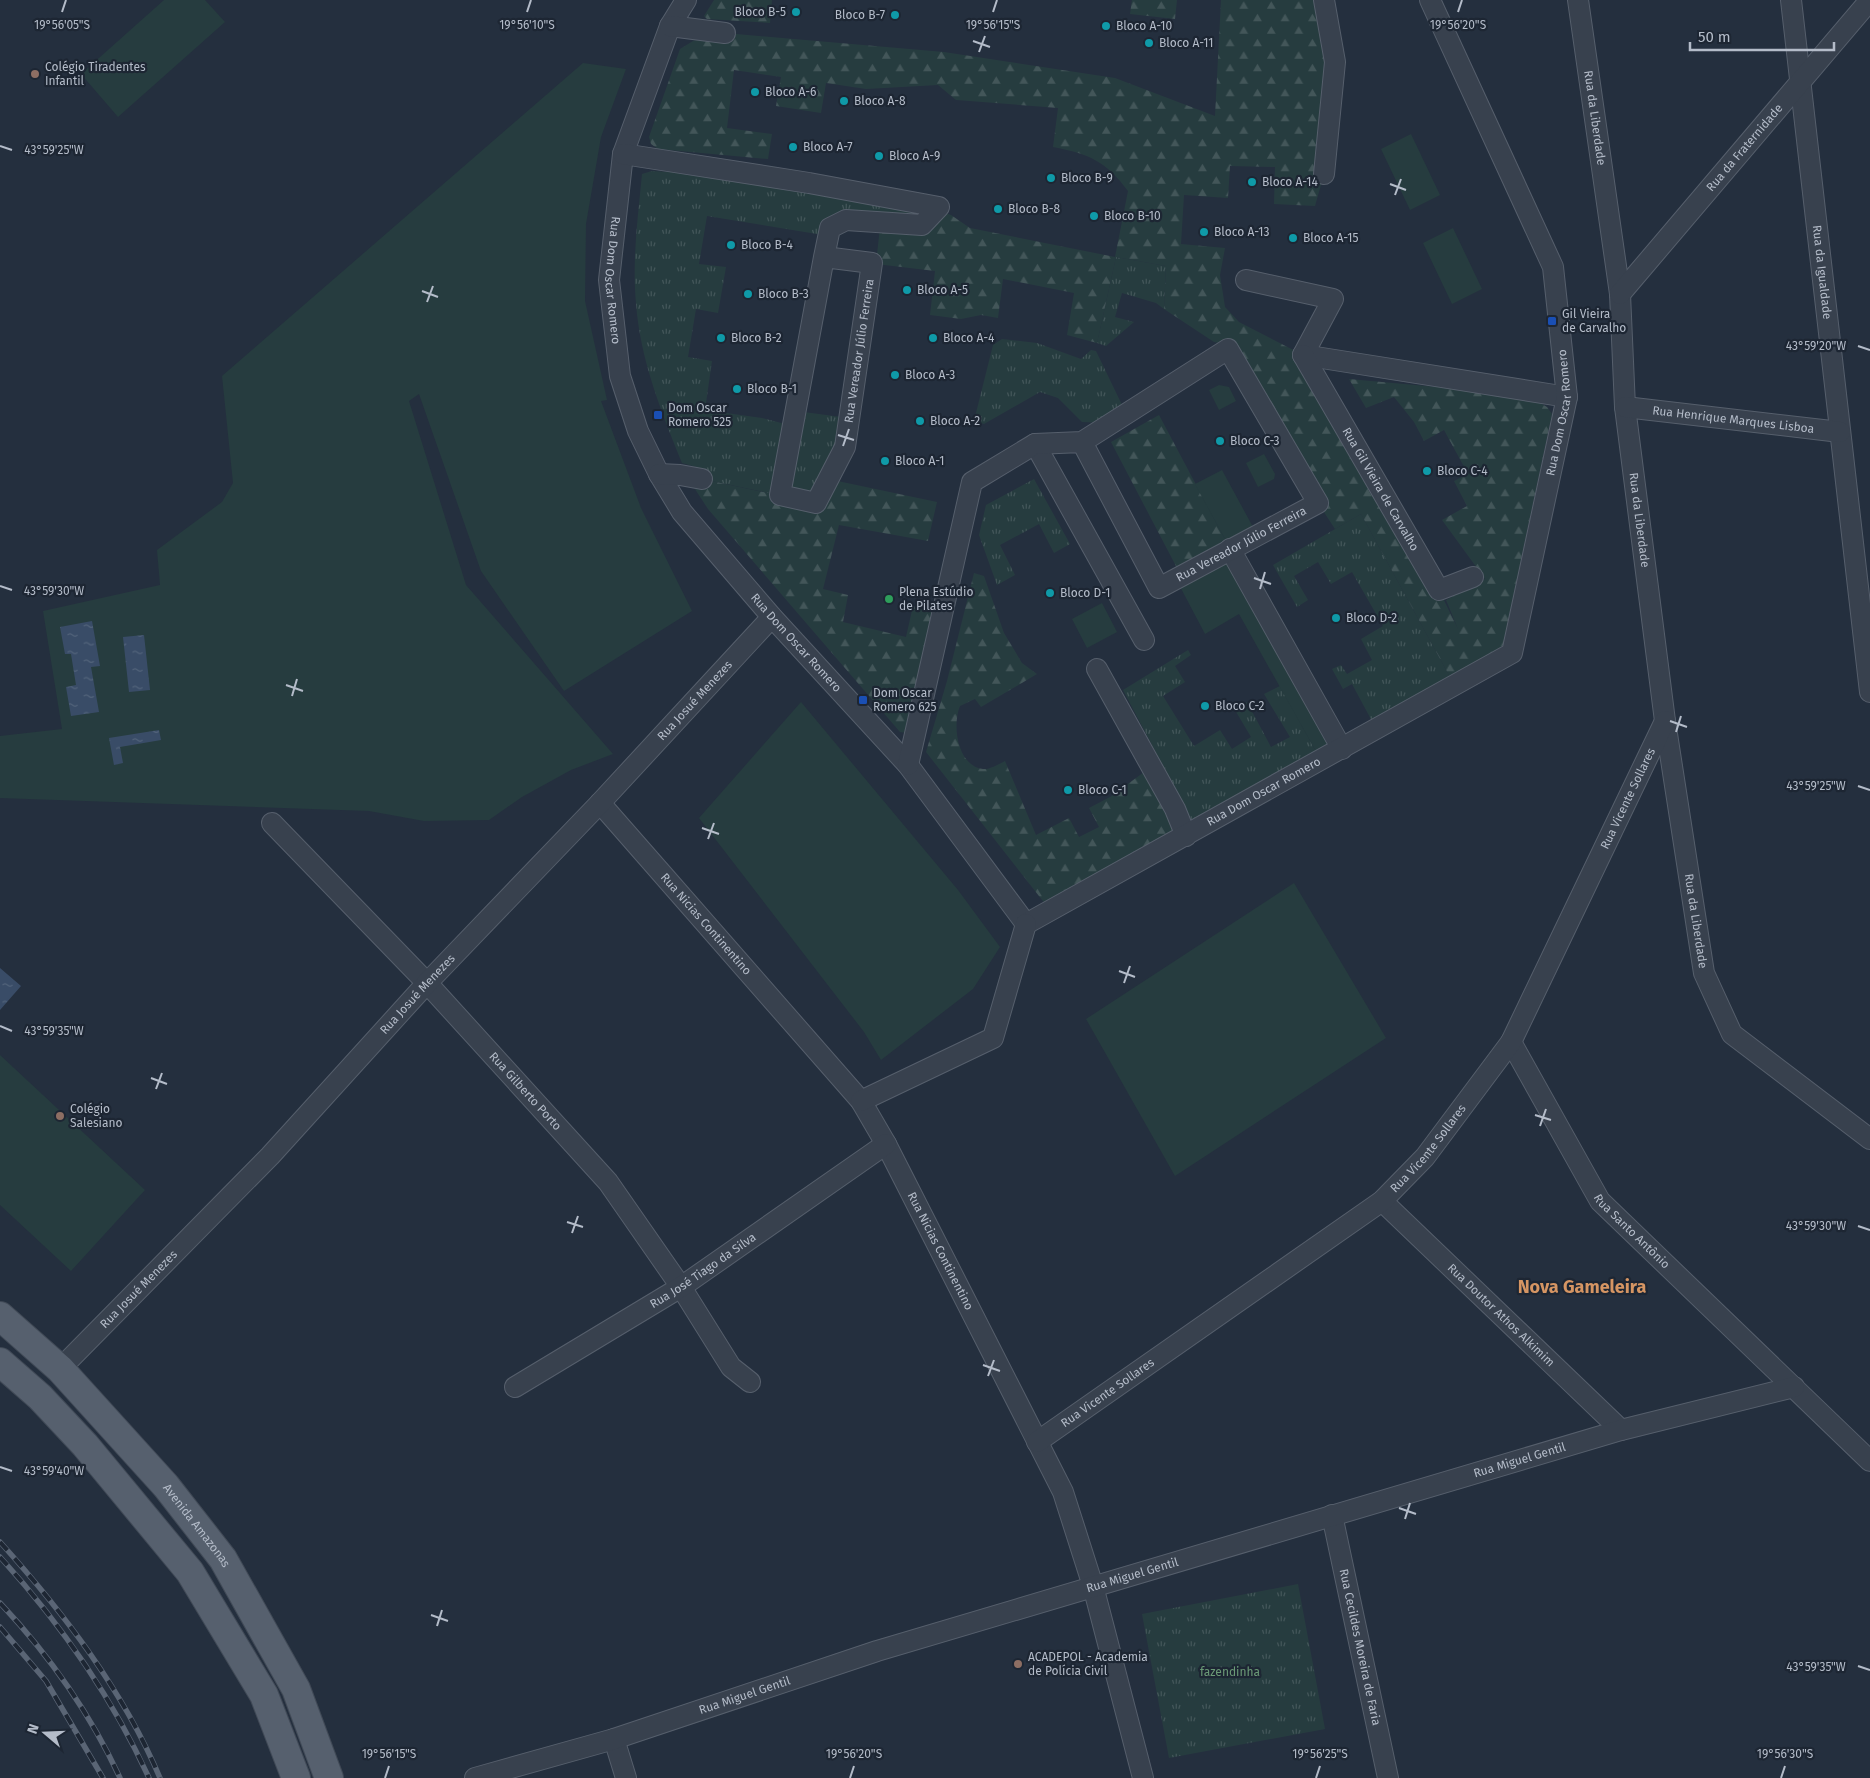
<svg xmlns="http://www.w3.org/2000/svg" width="1870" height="1778" font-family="'Fira Sans',sans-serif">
	<defs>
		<pattern id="grass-tufts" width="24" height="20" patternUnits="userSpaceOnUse" patternTransform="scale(1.25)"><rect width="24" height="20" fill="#263c3f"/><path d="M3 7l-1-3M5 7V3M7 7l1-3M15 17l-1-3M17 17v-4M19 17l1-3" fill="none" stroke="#435659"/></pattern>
		<pattern id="forest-firs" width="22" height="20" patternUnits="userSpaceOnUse" patternTransform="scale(1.25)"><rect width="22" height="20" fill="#263c3f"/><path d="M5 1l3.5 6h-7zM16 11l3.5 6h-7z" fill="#435659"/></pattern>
		<pattern id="water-ripples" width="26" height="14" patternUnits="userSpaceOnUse" patternTransform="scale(1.25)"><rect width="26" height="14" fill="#394c67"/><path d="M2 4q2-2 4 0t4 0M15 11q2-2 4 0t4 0" fill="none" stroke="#53647b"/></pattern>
	</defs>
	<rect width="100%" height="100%" fill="#242f3e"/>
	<path fill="url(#grass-tufts)" d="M 671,161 L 939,207 L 923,226 L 846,220 L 829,236 L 707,216 L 699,264 L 726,267 L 718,313 L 696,309 L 688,357 L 712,361 L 705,410 L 762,418 L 793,426 L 796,411 L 849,418 L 816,503 L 702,479 L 700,468 L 682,463 C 661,411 640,359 636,303 C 632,259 638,217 642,174 L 652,171 L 669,172 Z
		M 1116,257 L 1166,266 L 1164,309 L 1156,303 L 1122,293 L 1115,317 L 1134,322 L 1106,346 L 1097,343 Z
		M 1002,339 L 1037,343 L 1081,359 L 1091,350 L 1096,351 L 1123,407 L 1107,423 L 1082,422 L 1058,398 L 1040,392 L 984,424 L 974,421 L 993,345 Z
		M 1034,479 L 1070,544 L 1054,553 L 1039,524 L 1000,545 L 1015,575 L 997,585 L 979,535 L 986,505 Z
		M 1361,514 L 1451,679 L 1373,723 L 1352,684 L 1343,689 L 1332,669 L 1341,665 L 1347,674 L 1372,660 L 1361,639 L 1383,626 L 1352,572 L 1331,584 L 1318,562 L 1294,576 L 1308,600 L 1297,607 L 1273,565 Z
		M 1188,650 L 1191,655 L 1175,666 L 1185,682 L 1163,696 L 1194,746 L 1220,730 L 1232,749 L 1251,737 L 1235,710 L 1247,702 L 1271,747 L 1290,737 L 1264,694 L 1280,686 L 1318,755 L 1193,823 L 1123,690 Z
		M 1298,1584 L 1325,1729 L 1169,1758 L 1142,1614 Z"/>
	<path fill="url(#forest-firs)" d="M 714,0 L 772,0 L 770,23 L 707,19 L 704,16 Z
		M 1132,0 L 1177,0 L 1175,19 L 1130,14 Z
		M 1221,0 L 1324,0 L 1335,62 L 1324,174 L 1315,206 L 1274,204 L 1275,167 L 1230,166 L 1228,198 L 1184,195 L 1181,244 L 1225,248 L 1220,275 L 1225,307 L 1239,322 L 1303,355 L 1439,590 L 1458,629 L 1446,600 L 1485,579 L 1442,520 L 1467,506 L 1454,481 L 1468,474 L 1444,430 L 1424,441 L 1414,422 L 1394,397 L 1366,408 L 1349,379 L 1470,390 L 1535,400 L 1547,407 L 1552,414 L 1503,645 L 1497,652 L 1451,679 L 1361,514 L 1335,529 L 1318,503 L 1230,345 L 1214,342 L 1164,309 L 1166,266 L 1116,257 L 1097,343 L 1067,335 L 1074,293 L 1003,279 L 998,318 L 981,315 L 961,319 L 930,315 L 935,271 L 876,264 L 880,227 L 939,211 L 951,215 L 970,228 L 1115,257 L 1128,191 C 1106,161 1089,154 1053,147 L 1058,108 L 956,100 L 938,85 L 866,89 L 826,83 L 821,113 L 776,106 L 781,77 L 734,70 L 727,128 L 772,134 L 768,159 L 658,149 L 651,144 L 649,137 L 680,49 L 693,41 L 725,33 L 944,52 L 1115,78 L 1215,116 Z
		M 1159,415 L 1226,541 L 1177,568 L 1111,442 Z
		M 702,479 L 815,503 L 828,479 L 937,502 L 928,541 L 839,525 L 823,589 L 848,595 L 843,622 L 906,637 L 913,606 L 937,611 L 907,733 L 900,732 L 708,509 L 693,486 Z
		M 974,573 L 984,576 L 1004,633 L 1022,663 L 1037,674 L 981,707 L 975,699 L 960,706 C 952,725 957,766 983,769 C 989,770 999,764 1005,761 L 1036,835 L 1069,818 L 1079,837 L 1099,827 L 1089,808 L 1110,797 L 1151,767 L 1180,831 L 1046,905 L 926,752 L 947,681 Z"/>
	<path fill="#263c3f" d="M 164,0 L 205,0 L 225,22 L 118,117 L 81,74 Z
		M 583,63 L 626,69 L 601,137 L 586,224 L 585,301 L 607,400 L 601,401 L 641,508 L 692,611 L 564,691 L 481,571 L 419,394 L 409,401 L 466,585 L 613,754 L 571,770 L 522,797 L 489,820 L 424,821 L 369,811 L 0,798 L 0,736 L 62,729 L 43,611 L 160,585 L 157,550 L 222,502 L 233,483 L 222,376 Z
		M 1411,134 L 1440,195 L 1410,210 L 1381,149 Z
		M 1453,228 L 1482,289 L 1452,304 L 1423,243 Z
		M 1219,385 L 1229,387 L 1236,401 L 1219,410 L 1209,390 Z
		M 1264,454 L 1275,474 L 1274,479 L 1258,487 L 1246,463 Z
		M 1222,470 L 1253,527 L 1226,541 L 1195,484 Z
		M 1230,549 L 1330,747 L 1318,755 L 1239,614 L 1205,634 L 1176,579 Z
		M 1102,603 L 1117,632 L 1087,648 L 1072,619 Z
		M 801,702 L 958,890 L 1000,947 L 973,989 L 881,1060 L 864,1032 L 699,818 Z
		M 1294,883 L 1386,1038 L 1175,1176 L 1086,1019 Z
		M 0,1055 L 145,1190 L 71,1271 L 0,1205 Z"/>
	<path fill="url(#water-ripples)" d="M 92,621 L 100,666 L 91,667 L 99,712 L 71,716 L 66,687 L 76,685 L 71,654 L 65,654 L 60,627 Z
		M 144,635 L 150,690 L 129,692 L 123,637 Z
		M 159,730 L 161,740 L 120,747 L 123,763 L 114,765 L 109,738 Z
		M 0,968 L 21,986 L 0,1010 Z"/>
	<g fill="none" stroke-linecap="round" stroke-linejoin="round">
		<g stroke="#565f6c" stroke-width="22">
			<g id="minor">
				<path id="s1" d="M 686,0 L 670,26 L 623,154 L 609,280 L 620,376 L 638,431 L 659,474 L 682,512 L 772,617 L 908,765 L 1026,924"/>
				<path id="s2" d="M 1578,0 L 1620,294 L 1625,407 L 1665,721 L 1704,973 L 1732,1034 L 1870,1139"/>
				<path id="s3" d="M 1791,0 L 1870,692"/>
				<path d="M 670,26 L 725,33"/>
				<path id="s4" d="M 623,154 L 809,183 L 939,207 L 922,225 L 846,220 L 830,228 L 824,257 L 780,495 L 816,503 L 845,447 L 872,263 L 824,257"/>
				<path d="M 1324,174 L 1335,62 L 1324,0"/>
				<path d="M 1246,280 L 1333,299 L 1303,355 L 1567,397"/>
				<path id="s5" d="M 1620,294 L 1870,0"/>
				<path id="s6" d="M 1303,355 L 1439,590 L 1473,577"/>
				<path id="s7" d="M 1625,407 L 1840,432"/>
				<path d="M 1035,444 L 1144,640"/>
				<path d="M 659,474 L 680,475 L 702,479"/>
				<path d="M 1230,549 L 1342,749"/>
				<path d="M 1097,669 L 1175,809 L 1186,836"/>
				<path id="s8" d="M 908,765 L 972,482 L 1035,444 L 1082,442 L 1159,588 L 1318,503 L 1228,349 L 1082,442"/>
				<path id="s9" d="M 600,803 L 861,1101 L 886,1144 L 1063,1492 L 1093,1586 L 1143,1778"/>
				<path id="s10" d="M 272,823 L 427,983 L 608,1182 L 681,1287 L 731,1367 L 750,1382"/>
				<path id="s11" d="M 1026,924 L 1512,653 L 1567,397 L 1553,267 L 1430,0"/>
				<path id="s12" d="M 1511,1042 L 1600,1201 L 1870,1461"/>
				<path d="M 861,1101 L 993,1038 L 1026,924"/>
				<path id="s13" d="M 1382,1201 L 1621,1430"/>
				<path id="s14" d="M 60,1369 L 270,1156 L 427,983 L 600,803 L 772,617"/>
				<path id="s15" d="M 515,1387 L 681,1287 L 886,1144"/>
				<path id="s16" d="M 1037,1442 L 1382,1201 L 1425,1157 L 1511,1042 L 1665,721"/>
				<path id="s17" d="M 1332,1515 L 1388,1778"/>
				<path d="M 614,1739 L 626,1778"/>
				<path id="s18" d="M 475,1778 L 614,1739 L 877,1651 L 1621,1430 L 1794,1387"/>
			</g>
		</g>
		<g stroke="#414a57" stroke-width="30">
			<g id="primary">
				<path id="s19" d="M 0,1316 L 60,1369 L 166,1486 L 223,1559 L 296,1689 L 329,1778"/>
				<path d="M 0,1362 L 40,1397 L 85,1445 L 190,1572 L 264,1695 L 296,1778"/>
			</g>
		</g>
		<use href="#minor" stroke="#38414e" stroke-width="20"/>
		<use href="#primary" stroke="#56606e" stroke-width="28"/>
		<g stroke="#5a6575" stroke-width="5.5">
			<path id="rail" d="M 0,1542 C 63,1612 123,1690 160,1778
				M 0,1557 C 60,1623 112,1697 149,1778
				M 0,1603 C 49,1655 90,1713 120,1778
				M 0,1627 L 46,1681 L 103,1778"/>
		</g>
		<use href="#rail" stroke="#1d2633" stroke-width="4" stroke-dasharray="11" stroke-linecap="butt"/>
	</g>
	<path fill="none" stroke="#b4bcc9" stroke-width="2" d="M 62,12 L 66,0M 527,12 L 531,0M 993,12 L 997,0M 1458,12 L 1462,0M 973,41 L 990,47M 979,52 L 985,36M 0,146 L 12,150M 1390,184 L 1406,190M 1395,195 L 1401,179M 422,291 L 438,297M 427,302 L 433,286M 1858,346 L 1870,350M 838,435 L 854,440M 843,446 L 849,429M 1254,578 L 1271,584M 0,586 L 12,590M 1260,589 L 1265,572M 286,685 L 303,691M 292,696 L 297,679M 1670,721 L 1687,727M 1676,732 L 1681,716M 1858,786 L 1870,790M 702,828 L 719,834M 708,839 L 714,823M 1119,971 L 1135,977M 1124,983 L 1130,966M 0,1026 L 12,1031M 151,1078 L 167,1084M 156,1089 L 162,1073M 1535,1115 L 1551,1120M 1540,1126 L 1546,1109M 567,1222 L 583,1227M 1858,1226 L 1870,1230M 572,1233 L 578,1216M 983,1365 L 1000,1371M 988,1376 L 994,1360M 0,1467 L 12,1471M 1399,1508 L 1416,1514M 1405,1519 L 1410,1503M 431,1615 L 448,1621M 437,1626 L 442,1610M 1858,1666 L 1870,1670M 385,1778 L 389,1766M 850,1778 L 854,1766M 1316,1778 L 1320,1766M 1781,1778 L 1785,1766"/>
	<g fill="#0f9aa8" stroke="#1d2633" stroke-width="2">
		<circle cx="796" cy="12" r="5"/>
		<circle cx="895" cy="15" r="5"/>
		<circle cx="1106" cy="26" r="5"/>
		<circle cx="1149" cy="43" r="5"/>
		<circle cx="755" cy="92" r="5"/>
		<circle cx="844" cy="101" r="5"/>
		<circle cx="793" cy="147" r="5"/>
		<circle cx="879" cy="156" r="5"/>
		<circle cx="1051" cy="178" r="5"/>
		<circle cx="1252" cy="182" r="5"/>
		<circle cx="998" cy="209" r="5"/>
		<circle cx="1094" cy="216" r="5"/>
		<circle cx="1204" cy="232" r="5"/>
		<circle cx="1293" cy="238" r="5"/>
		<circle cx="731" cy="245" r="5"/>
		<circle cx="907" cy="290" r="5"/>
		<circle cx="748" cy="294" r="5"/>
		<circle cx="721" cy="338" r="5"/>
		<circle cx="933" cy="338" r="5"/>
		<circle cx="895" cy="375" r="5"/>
		<circle cx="737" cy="389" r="5"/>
		<circle cx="920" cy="421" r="5"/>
		<circle cx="1220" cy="441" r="5"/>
		<circle cx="885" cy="461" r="5"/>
		<circle cx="1427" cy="471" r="5"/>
		<circle cx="1050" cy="593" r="5"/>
		<circle cx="1336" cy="618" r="5"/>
		<circle cx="1205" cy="706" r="5"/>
		<circle cx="1068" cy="790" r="5"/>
	</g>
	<g fill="#8d6e63" stroke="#1d2633" stroke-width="2">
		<circle cx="35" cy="74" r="5"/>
		<circle cx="60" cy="1116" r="5"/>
		<circle cx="1018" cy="1664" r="5"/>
	</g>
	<g fill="#1a4fb4" stroke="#1d2633" stroke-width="2">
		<rect x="1547" y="316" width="10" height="10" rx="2.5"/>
		<rect x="653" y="410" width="10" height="10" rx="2.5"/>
		<rect x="858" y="695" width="10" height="10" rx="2.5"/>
	</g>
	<circle fill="#2e9e5b" stroke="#1d2633" stroke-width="2" cx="889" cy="599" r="5"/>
	<g text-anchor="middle" stroke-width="4.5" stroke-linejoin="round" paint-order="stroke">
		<g font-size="12" fill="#b4bcc9" stroke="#1d2633" text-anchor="start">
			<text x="786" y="16" text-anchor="end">Bloco B-5</text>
			<text x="885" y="19" text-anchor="end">Bloco B-7</text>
			<text x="1116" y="30">Bloco A-10</text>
			<text x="1159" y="47">Bloco A-11</text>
			<text x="45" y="71">Colégio Tiradentes<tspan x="45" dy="14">Infantil</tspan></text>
			<text x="765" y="96">Bloco A-6</text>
			<text x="854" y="105">Bloco A-8</text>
			<text x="803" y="151">Bloco A-7</text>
			<text x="889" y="160">Bloco A-9</text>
			<text x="1061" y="182">Bloco B-9</text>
			<text x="1262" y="186">Bloco A-14</text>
			<text x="1008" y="213">Bloco B-8</text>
			<text x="1104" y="220">Bloco B-10</text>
			<text x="1214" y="236">Bloco A-13</text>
			<text x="1303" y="242">Bloco A-15</text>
			<text x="741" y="249">Bloco B-4</text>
			<text x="917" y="294">Bloco A-5</text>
			<text x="758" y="298">Bloco B-3</text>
			<text x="1562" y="318">Gil Vieira<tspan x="1562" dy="14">de Carvalho</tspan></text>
			<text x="731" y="342">Bloco B-2</text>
			<text x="943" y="342">Bloco A-4</text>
			<text x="905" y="379">Bloco A-3</text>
			<text x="747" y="393">Bloco B-1</text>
			<text x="668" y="412">Dom Oscar<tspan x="668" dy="14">Romero 525</tspan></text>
			<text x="930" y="425">Bloco A-2</text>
			<text x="1230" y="445">Bloco C-3</text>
			<text x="895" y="465">Bloco A-1</text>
			<text x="1437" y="475">Bloco C-4</text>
			<text x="899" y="596">Plena Estúdio<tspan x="899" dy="14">de Pilates</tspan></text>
			<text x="1060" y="597">Bloco D-1</text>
			<text x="1346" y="622">Bloco D-2</text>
			<text x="873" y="697">Dom Oscar<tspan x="873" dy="14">Romero 625</tspan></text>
			<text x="1215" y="710">Bloco C-2</text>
			<text x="1078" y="794">Bloco C-1</text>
			<text x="70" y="1113">Colégio<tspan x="70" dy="14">Salesiano</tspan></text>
			<text x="1028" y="1661">ACADEPOL - Academia<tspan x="1028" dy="14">de Polícia Civil</tspan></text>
		</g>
		<g font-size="12" fill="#b4bcc9" stroke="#1d2633">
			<text dy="4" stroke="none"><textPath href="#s2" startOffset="119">Rua da Liberdade</textPath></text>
			<text dy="4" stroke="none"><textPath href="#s5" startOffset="192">Rua da Fraternidade</textPath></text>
			<text dy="4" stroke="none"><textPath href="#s3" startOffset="274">Rua da Igualdade</textPath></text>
			<text dy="4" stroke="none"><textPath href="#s1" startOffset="294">Rua Dom Oscar Romero</textPath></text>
			<text dy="4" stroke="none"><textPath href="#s4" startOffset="908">Rua Vereador Júlio Ferreira</textPath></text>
			<text dy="4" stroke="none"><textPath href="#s11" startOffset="802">Rua Dom Oscar Romero</textPath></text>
			<text dy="4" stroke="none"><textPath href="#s7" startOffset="109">Rua Henrique Marques Lisboa</textPath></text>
			<text dy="4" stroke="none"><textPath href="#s6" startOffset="155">Rua Gil Vieira de Carvalho</textPath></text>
			<text dy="4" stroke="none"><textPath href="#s2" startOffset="524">Rua da Liberdade</textPath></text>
			<text dy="4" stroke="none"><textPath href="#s8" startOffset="669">Rua Vereador Júlio Ferreira</textPath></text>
			<text dy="4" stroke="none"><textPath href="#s1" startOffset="714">Rua Dom Oscar Romero</textPath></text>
			<text dy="4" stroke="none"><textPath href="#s14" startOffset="922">Rua Josué Menezes</textPath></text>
			<text dy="4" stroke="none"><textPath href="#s11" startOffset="272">Rua Dom Oscar Romero</textPath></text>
			<text dy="4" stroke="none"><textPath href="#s16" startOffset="896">Rua Vicente Sollares</textPath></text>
			<text dy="4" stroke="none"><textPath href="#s2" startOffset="929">Rua da Liberdade</textPath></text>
			<text dy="4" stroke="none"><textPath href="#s9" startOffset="161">Rua Nicias Continentino</textPath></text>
			<text dy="4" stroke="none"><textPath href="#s14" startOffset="518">Rua Josué Menezes</textPath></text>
			<text dy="4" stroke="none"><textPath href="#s10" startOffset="369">Rua Gilberto Porto</textPath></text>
			<text dy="4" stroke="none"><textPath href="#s16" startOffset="491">Rua Vicente Sollares</textPath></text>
			<text dy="4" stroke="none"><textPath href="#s12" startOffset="226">Rua Santo Antônio</textPath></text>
			<text dy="4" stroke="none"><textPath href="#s9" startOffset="566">Rua Nicias Continentino</textPath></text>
			<text dy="4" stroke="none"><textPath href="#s15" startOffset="221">Rua José Tiago da Silva</textPath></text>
			<text dy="4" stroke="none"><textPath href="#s14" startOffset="112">Rua Josué Menezes</textPath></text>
			<text dy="4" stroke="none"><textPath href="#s13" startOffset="165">Rua Doutor Athos Alkimim</textPath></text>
			<text dy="4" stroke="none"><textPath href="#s16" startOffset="86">Rua Vicente Sollares</textPath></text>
			<text dy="4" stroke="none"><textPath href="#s18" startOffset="1092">Rua Miguel Gentil</textPath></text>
			<text dy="4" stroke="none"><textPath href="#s19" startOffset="288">Avenida Amazonas</textPath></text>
			<text dy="4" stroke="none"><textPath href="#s18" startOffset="688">Rua Miguel Gentil</textPath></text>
			<text dy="4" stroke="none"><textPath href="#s17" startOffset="135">Rua Cecildes Moreira de Faria</textPath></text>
			<text dy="4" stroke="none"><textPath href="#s18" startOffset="282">Rua Miguel Gentil</textPath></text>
		</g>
		<g font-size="12" fill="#6b9a76" stroke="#1d2633">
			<text x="1230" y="1676">fazendinha</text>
		</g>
		<g font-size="18" font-weight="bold" fill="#d59563" stroke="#1d2633">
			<text x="1582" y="1293">Nova Gameleira</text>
		</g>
	</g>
	<g font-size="12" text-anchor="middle" fill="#b4bcc9" stroke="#1d2633" stroke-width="4.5" stroke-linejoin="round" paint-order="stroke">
		<text x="62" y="29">19°56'05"S</text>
		<text x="527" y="29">19°56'10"S</text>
		<text x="993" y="29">19°56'15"S</text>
		<text x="1458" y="29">19°56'20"S</text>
		<text x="54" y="154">43°59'25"W</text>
		<text x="1816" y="350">43°59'20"W</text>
		<text x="54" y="595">43°59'30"W</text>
		<text x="1816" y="790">43°59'25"W</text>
		<text x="54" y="1035">43°59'35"W</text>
		<text x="1816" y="1230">43°59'30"W</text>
		<text x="54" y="1475">43°59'40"W</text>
		<text x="1816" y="1671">43°59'35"W</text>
		<text x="389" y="1758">19°56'15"S</text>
		<text x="854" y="1758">19°56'20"S</text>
		<text x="1320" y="1758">19°56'25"S</text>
		<text x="1785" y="1758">19°56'30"S</text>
	</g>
	<g transform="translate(45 1733) rotate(289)" stroke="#1d2633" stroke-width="4" paint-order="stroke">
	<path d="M0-4L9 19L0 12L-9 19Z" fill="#b4bcc9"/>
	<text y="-8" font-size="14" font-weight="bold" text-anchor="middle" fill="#b4bcc9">N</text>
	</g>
	<path d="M1690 42v8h144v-8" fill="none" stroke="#b4bcc9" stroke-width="2.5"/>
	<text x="1698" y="42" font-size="15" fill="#b4bcc9" stroke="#1d2633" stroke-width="4" paint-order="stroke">50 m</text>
</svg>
